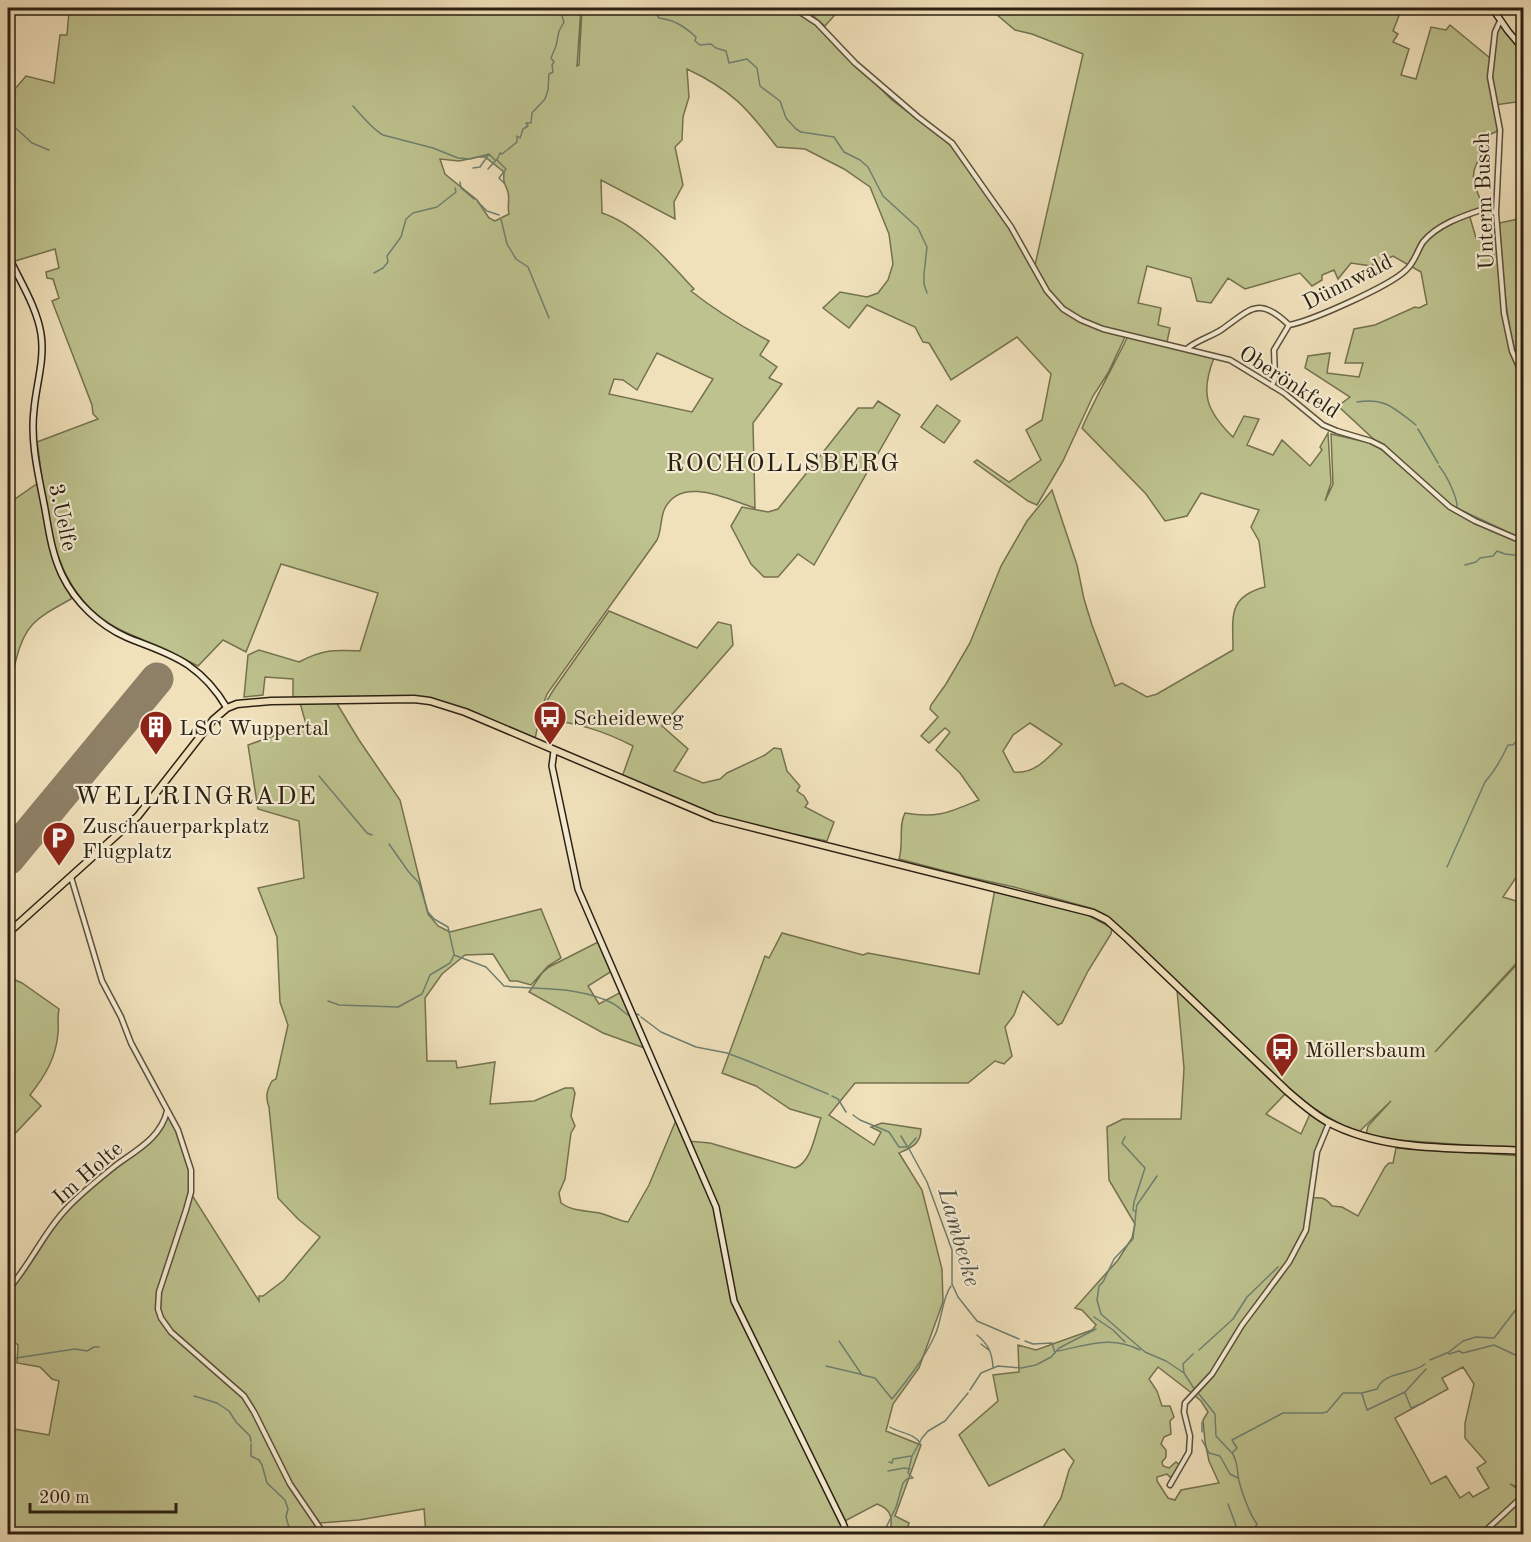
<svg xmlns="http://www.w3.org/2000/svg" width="1531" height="1542" font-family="'Old Standard TT',serif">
	<rect width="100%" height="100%" fill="#f0e1bb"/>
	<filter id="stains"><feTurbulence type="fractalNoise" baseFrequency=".00333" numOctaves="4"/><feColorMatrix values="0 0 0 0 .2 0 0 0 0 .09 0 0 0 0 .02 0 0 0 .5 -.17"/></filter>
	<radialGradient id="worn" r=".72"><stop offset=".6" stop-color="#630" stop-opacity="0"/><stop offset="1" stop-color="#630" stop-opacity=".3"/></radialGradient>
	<path fill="#bdc28e" stroke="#747150" stroke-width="1.5" fill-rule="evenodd" d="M 50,8 L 581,8 L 577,66 L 579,65 L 582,8 L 790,8 L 819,27 L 892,100 L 948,142 L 1008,225 L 1046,293 L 1057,306 L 1102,330 L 1125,337 L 1108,373 L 1093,396 L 1063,461 L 1037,505 L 1028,501 L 974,462 L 977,460 L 1009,482 L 1041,460 L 1026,430 L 1042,420 L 1051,374 L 1017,337 L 951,380 L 929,343 L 923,342 L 915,327 L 867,305 L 849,328 L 823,308 L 840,292 L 867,297 L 878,293 L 888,280 L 893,264 L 889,234 L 870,187 L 844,169 L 805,149 L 777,147 C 748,109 732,90 687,69 L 689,97 L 683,117 L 682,140 L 675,147 L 683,185 L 674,202 L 675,219 L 601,180 L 602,213 C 637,224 669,262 694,289 L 691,291 C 716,311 741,326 769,341 L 760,355 L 777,367 L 769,378 L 782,384 L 753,423 L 755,508 C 729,500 682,475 665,508 C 660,518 662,530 657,540 L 547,694 L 541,710 L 535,739 L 431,700 L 293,699 L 293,679 L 265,677 L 263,695 L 244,697 L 248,655 L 259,650 L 299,662 C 323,649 333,650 360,651 L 378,593 L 281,564 L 246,652 L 223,640 L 198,666 C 189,662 182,657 173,653 C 153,642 130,637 110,624 C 48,585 47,507 37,442 L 98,419 L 93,414 L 92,405 L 52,301 L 59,298 L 53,279 L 47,278 L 46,272 L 59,268 L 55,249 L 15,261 L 8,242 L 8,97 L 26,76 L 54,83 L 60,35 L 67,35 L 69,11 ZM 478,157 L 485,157 L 504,172 C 503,185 505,182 508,192 C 510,199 507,207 509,214 L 495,221 L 489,218 L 477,200 L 445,174 L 440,159 L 459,161 ZM 657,353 L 713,379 L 692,412 L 609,394 L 614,379 L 623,380 L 637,390 Z
		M 804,8 L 841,8 L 825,26 Z
		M 989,8 L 1402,8 L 1393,31 L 1398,34 L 1393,42 L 1409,49 L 1401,75 L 1416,79 L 1431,27 L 1446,30 L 1450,25 L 1490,58 L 1489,79 L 1500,130 L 1482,138 L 1484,154 C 1465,173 1476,187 1484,209 L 1469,214 L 1476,238 L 1498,237 C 1502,288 1504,330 1523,378 L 1523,867 L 1503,897 L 1523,903 L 1524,955 L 1435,1052 L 1523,958 L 1523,1149 L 1383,1139 L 1366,1134 L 1368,1126 L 1391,1101 L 1359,1132 C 1335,1123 1315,1110 1295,1094 L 1106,915 L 1094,909 L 1014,887 L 964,876 L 899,859 C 904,842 898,826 905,813 C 937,819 950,812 979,800 L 960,773 L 936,750 L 950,732 L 945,728 L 929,743 L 921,736 L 938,717 L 930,709 L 931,705 L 946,684 L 970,643 L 1001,566 L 1027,521 L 1052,490 L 1077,565 L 1084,599 L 1092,625 L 1115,686 L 1122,683 L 1147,697 L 1157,694 L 1233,650 C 1233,617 1227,597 1265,587 L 1259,541 L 1251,527 L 1259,510 L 1201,493 L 1187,516 L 1165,521 L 1146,494 L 1082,428 C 1096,396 1113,367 1128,336 L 1214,358 C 1200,393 1206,411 1233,437 L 1244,416 L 1259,419 L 1247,445 L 1273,455 L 1282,440 L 1310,466 L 1322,450 L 1320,447 L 1328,433 L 1331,483 L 1325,501 L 1333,484 L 1331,434 L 1375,444 L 1436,497 L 1338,406 L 1350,397 L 1305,368 L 1308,356 L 1330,353 L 1327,373 L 1359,377 L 1363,363 L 1345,363 L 1354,329 L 1375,325 L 1415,307 L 1419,308 L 1427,304 L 1421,272 L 1393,256 L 1371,266 L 1351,263 L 1338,279 L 1334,270 L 1322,275 L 1322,280 L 1312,286 L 1300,273 L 1245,289 L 1228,278 L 1211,303 L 1197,301 L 1191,278 L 1147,266 L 1138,303 L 1161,308 L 1158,325 L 1170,328 L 1167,342 C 1110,331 1059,325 1035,265 L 1083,54 L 1032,34 L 1015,30 ZM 1030,723 L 1062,744 C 1049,757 1034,775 1014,772 L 1003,751 L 1013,735 Z
		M 1500,23 L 1523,51 L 1523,101 L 1495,105 C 1491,78 1490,49 1500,23 Z
		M 1523,218 L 1523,376 C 1504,326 1504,275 1499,223 Z
		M 878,401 L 900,415 L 814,565 L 798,554 L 778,577 L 764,577 L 751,564 L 731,526 L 742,507 L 768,512 L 778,509 L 858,408 L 873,408 Z
		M 937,405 L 960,421 L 944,443 L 921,427 Z
		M 38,483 L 62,579 L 70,593 L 71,599 C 39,617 25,622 16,660 C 13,671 13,682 8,692 L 8,504 Z
		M 609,611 L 697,648 L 718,622 L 731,625 L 733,645 L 662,726 L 688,749 L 674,771 L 703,783 L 720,779 L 727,773 L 765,755 L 774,748 L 781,749 L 787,771 L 800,786 L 797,791 L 804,796 L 808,803 L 805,807 L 834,822 L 827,841 L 748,825 L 716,816 L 622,777 L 633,746 C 600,729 578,724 542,718 L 546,702 L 554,689 Z
		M 336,702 L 359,740 L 400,800 L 428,914 L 438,926 L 450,932 L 541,909 L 561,958 L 548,966 L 531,985 L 517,981 L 510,981 L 493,954 L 465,955 L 442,974 L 425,998 L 427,1061 L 456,1061 L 457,1068 L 495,1062 L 490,1104 L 534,1101 L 565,1088 L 573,1088 L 575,1093 L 571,1116 L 575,1126 L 571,1133 L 565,1179 L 559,1193 L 561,1203 C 573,1212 585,1210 599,1213 C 609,1215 618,1221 628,1222 L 649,1185 L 677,1118 L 692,1152 L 688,1141 L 710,1143 L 795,1168 C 812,1162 815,1133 821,1118 L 790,1109 L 756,1086 L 722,1073 L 765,956 L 769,958 L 782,933 L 863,955 L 868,953 L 979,974 L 995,889 L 1082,912 L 1112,928 L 1111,934 L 1088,971 L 1062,1023 L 1058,1025 L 1023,991 L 1014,1015 L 1005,1027 L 1012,1056 L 1004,1064 L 995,1061 L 968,1083 L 855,1083 L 829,1115 L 874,1145 L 881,1132 L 871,1127 L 882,1123 L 921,1129 C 921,1144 911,1148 899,1153 L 922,1190 L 942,1269 L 943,1302 L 919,1368 L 893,1404 L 886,1431 L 921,1445 L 895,1516 L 909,1523 L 906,1534 L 885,1534 L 890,1531 C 893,1518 891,1509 877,1504 L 843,1522 L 818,1472 L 842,1523 L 844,1534 L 426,1534 L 424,1509 L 359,1520 L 320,1523 L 291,1483 L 253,1410 L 290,1484 L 319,1527 L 322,1534 L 8,1534 L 8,1428 L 49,1435 L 59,1381 L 52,1379 L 40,1367 L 17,1363 L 18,1345 L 8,1337 L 8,1290 L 25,1271 L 54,1225 L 69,1207 L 115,1167 L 153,1139 L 168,1114 C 187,1147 196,1172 186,1209 L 192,1195 L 259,1301 L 259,1296 L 263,1296 L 284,1280 L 320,1237 L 298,1219 L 278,1198 L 269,1107 C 265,1097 267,1090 272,1081 L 276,1079 L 288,1025 L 280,1002 L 277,937 L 258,888 L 304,878 L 299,821 L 258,809 L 248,745 L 306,724 L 300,703 Z
		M 600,941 L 612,971 L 588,986 L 599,1004 L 623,991 L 647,1049 L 603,1033 L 529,992 L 542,973 L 549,967 Z
		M 8,977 L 22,983 L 59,1009 C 57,1019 59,1025 58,1033 C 56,1058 45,1076 30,1095 L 41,1106 L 8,1141 Z
		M 1177,990 L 1286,1093 L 1266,1114 L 1301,1134 L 1310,1114 L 1328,1124 C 1316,1148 1314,1172 1310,1198 C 1321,1197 1325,1197 1332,1206 L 1342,1207 L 1358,1216 L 1385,1167 L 1389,1163 L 1393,1163 L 1396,1148 L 1523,1156 L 1523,1490 L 1510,1484 L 1523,1493 L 1481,1534 L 1039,1534 L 1061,1498 L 1069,1470 L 1074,1461 L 1064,1449 L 989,1486 L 959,1435 L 998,1401 L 993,1375 L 1019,1372 L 1018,1345 L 1036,1350 L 1092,1330 L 1096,1325 L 1082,1310 L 1075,1308 L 1118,1260 L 1132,1238 L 1135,1224 L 1109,1180 L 1107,1127 L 1123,1119 L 1181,1119 L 1184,1068 ZM 1289,1262 C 1283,1281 1262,1297 1251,1314 C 1232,1342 1218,1372 1194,1395 L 1201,1401 L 1208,1412 L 1203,1420 L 1205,1442 L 1209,1461 L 1219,1483 L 1181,1490 L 1175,1500 L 1168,1498 L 1157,1481 L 1157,1477 L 1167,1474 L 1170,1477 L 1176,1474 L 1181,1466 L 1176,1462 L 1169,1468 L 1163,1466 L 1162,1462 L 1166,1457 L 1166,1450 L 1161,1444 L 1164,1437 L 1171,1434 L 1170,1421 L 1174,1417 L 1170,1406 L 1162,1406 L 1157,1391 L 1149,1379 L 1158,1367 L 1193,1394 L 1211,1374 L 1251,1312 ZM 1463,1367 L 1474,1384 L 1465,1423 L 1465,1438 L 1486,1462 L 1477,1468 L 1489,1488 L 1473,1497 L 1469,1492 L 1460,1498 L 1446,1476 L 1431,1484 L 1395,1418 L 1448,1389 L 1442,1378 Z
		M 1523,1497 L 1523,1534 L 1483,1534 Z"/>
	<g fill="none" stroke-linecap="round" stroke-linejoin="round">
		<path stroke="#6e7f71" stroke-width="1.5" d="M 642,8 L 657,15 L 659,18 C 675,20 685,27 696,37 L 695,41 L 700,45 L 711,44 L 716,48 L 726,51 L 729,63 L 747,59 L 757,68 L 760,86 L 780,101 L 786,118 L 796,129 L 801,132 L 834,137 L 844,152 L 860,160 L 868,167 L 883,196 L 918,228 L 927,247 L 924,274 L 924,284 L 927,293
			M 624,9 L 629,8
			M 353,106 C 362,116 372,129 383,135 L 433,148 L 458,158 L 470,159 L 489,154
			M 8,121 L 32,143 L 49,150
			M 1521,135 L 1524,136
			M 497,160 L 506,169 L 499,178 L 504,183
			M 473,168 L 480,167 L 489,154 L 495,160
			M 488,169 L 498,158 L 500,153 L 502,154 L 517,142 L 517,136 L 520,138 L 523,129 L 528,126 L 526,123 L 531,123 L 532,113 L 545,99 L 548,90 L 549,74 L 553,72 L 552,65 L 554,62 L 551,58 L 556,46 L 559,31 L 564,22 L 562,16 L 565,8
			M 460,182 L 461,188 L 474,199
			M 478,202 L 487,211 L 499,215
			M 501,219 L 507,244 L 516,259 L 528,267 L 549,318
			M 374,273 L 383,268 L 388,262 L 387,256 L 401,237 L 406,219 L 413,213 L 437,207 L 456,192 L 455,188
			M 1357,402 C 1385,397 1395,409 1416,425
			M 1418,429 L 1438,463
			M 1439,466 C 1446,474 1458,498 1457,508 L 1516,536
			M 1519,537 L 1524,539
			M 1465,565 L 1476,562 L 1480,558 L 1493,556 L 1497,551 L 1505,554 L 1524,556
			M 319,776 L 367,833 L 372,835
			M 389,844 L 408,871 L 419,883 L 428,912 L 434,919 L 448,927 L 454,954
			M 1447,867 L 1485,782 C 1494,772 1502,758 1508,745 L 1513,745 L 1524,733
			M 328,1001 L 339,1005 L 398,1007 L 422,994 L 430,975 L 450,963 L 454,955 L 486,967 L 504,986 C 540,990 579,986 612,1003 C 619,1006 624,1014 632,1017
			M 637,1014 L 639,1015
			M 641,1017 L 661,1032 L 696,1047 L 727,1053 L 748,1061 L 828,1094
			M 832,1096 L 838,1099 L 846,1112
			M 853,1115 L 860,1120 L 889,1132 L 899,1147 L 908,1147 L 927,1182 L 952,1250 L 952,1284 L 958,1297 L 977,1321 L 1019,1339
			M 901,1136 L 907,1146
			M 1125,1137 L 1122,1143 L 1145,1168 L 1134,1202 L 1133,1210 L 1136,1212 L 1133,1239 L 1114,1259 L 1103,1282 L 1099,1286 L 1097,1300 L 1101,1314 L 1145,1352 L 1166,1361 L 1184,1373 L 1195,1390
			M 909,1146 L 916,1138
			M 1136,1211 L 1137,1205 L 1157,1176
			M 1094,1317 L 1113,1330 L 1125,1342
			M 977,1335 C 988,1344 992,1352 993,1367
			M 839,1341 L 862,1375 L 875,1378 L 892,1399 C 908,1379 924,1359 935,1335 C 942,1320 942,1298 951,1286
			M 1025,1341 L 1033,1344 L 1052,1343 L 1055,1353
			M 981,1344 L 990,1351
			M 1199,1350 L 1233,1319 L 1247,1297 L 1278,1267
			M 1058,1351 C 1088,1345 1111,1335 1140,1350
			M 1449,1354 L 1459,1351 L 1463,1353 L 1494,1345 L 1524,1359
			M 8,1357 L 16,1358 L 75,1349 L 87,1351 L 94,1347 L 99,1347
			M 1430,1360 L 1449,1352 L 1463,1341 L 1476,1337 L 1494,1338 L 1524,1299
			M 826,1366 L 860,1374
			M 1184,1373 L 1183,1364 L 1193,1354
			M 970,1390 L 981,1373 L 998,1366 L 1021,1368 L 1036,1365 L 1051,1357 L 1059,1348 L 1096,1329
			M 1405,1393 L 1411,1408 L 1425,1402
			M 1199,1394 L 1215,1414 L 1216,1436 L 1231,1452
			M 1362,1394 L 1367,1410 L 1405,1392 L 1426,1369
			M 194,1396 L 217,1403 L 229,1411 L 236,1422 L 250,1436 L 251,1442
			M 1202,1422 L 1202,1432
			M 890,1427 C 899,1433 914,1433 920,1443
			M 1202,1440 L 1209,1453 L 1220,1456 L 1230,1474 L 1238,1478
			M 251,1444 L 251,1456 L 259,1460 L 262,1465 L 267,1483 L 285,1500 L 288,1509 L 286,1517 L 291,1534
			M 889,1462 L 892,1463 L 893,1459 L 911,1456
			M 888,1471 L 904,1468 L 910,1469
			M 1228,1504 L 1239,1534
			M 887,1528 L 894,1531
			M 883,1534 L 896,1507 L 903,1483 L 907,1479 L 913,1478 L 908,1473 L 912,1456 L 922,1438 L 928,1431 L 945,1421 L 968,1393
			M 1240,1534 L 1240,1529 C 1246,1532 1254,1531 1257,1524 C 1250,1515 1242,1493 1239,1481 C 1237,1472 1238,1460 1232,1453 L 1237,1448 L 1232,1440 L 1283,1413 L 1322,1413 L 1327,1412 L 1343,1393 L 1362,1393 L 1377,1389 C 1384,1371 1412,1375 1425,1364"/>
		<path stroke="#8e8066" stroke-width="33" d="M 8,859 L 157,679"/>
		<g stroke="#5c503c" stroke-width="7">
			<path id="street" d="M 794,8 L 817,23 L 855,63 L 918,117 L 952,143 L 1011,227 L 1047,291 L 1063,309 L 1081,320 L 1103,329 L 1230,360 L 1284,393 L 1323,425 L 1337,431 L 1371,441 L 1383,447 L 1450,507 L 1475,521 L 1524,542
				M 1500,21 L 1495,32 L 1490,77 L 1500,130 L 1496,213 L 1504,313 L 1512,351 L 1524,378
				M 1188,348 C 1198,340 1210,337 1221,330 C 1250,310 1258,295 1289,325 C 1311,321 1390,286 1406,270 C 1415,262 1417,251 1423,242 C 1438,224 1463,216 1484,209 L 1496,213
				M 1272,386 L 1275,378 L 1274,350 L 1289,325
				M 71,877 L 102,981 L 121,1017 L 131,1043 L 178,1130 L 191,1170 L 191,1192 L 186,1210 L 159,1292 L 158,1309 L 161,1318 L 171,1332 L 244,1396 L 254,1412 L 290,1484 L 324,1534
				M 8,1290 C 31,1263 45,1230 70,1205 C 84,1191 100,1178 115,1166 C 135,1151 161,1138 167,1111
				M 1170,1485 L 1189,1452 L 1190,1436 L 1184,1412 L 1185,1403 L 1212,1374 L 1242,1325 L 1289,1262 L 1306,1230 L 1317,1152 L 1329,1123
				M 1482,1534 L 1524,1495"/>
		</g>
		<g stroke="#2b2012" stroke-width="8">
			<path id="secondary" d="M 1492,8 L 1508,31 L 1524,50
				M 8,255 C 19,280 37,307 41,334 C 45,360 36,385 34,410 C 30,443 39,477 45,509 C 49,532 52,554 62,575 C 75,602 99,625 126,637 C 147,646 169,652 188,665 C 204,676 217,691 227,708
				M 554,751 L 552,766 L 578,889 L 716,1207 L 734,1301 L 843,1523 L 847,1534"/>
		</g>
		<g stroke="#2b2012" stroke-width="9">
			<path id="primary" d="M 8,933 L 138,816 L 213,720 L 227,708 L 237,704 L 271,701 L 414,699 L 430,701 L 465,712 L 715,818 L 1093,913 L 1107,920 L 1128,939 L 1287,1091 C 1300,1102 1313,1114 1328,1122 C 1386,1153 1459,1147 1524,1151"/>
		</g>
		<use href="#street" stroke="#f5ecd3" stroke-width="4"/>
		<use href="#secondary" stroke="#f5ecd3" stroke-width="5"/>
		<use href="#primary" stroke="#f0e1bb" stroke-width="6"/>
	</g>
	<defs>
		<g id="bus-pin" transform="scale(1.725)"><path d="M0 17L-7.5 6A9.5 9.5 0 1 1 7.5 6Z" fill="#8f2418" stroke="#f5ecd3"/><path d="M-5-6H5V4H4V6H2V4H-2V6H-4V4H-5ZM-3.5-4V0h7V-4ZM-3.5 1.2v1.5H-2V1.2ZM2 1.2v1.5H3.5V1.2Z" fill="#fff"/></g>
		<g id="building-pin" transform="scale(1.725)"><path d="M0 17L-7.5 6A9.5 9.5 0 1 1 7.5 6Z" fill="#8f2418" stroke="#f5ecd3"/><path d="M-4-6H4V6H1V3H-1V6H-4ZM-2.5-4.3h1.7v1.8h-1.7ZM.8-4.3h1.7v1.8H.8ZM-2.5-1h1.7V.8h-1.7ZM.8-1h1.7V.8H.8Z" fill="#fff"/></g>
		<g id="parking-pin" transform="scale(1.725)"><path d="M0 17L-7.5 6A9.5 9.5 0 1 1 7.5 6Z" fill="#8f2418" stroke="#f5ecd3"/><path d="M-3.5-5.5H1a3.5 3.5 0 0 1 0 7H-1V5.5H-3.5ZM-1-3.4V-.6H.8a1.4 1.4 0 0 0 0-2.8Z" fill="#fff"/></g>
	</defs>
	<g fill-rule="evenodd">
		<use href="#bus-pin" x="550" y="717"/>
		<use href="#building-pin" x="156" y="727"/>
		<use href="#parking-pin" x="59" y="838"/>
		<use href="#bus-pin" x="1282" y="1049"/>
	</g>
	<g text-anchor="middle" stroke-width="4.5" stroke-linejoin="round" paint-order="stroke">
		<g font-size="22" fill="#2b2012" stroke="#f5ecd3">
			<text transform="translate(1483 201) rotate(-92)" y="8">Unterm Busch</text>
			<text transform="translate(1347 281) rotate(-27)" y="8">Dünnwald</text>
			<text transform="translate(1290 381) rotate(33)" y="8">Oberönkfeld</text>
			<text transform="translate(64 517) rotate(78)" y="8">3.Uelfe</text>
			<text transform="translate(87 1172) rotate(-41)" y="8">Im Holte</text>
		</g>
		<g font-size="22" fill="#2b2012" stroke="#f5ecd3" text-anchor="start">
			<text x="573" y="725">Scheideweg</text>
			<text x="179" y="735">LSC Wuppertal</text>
			<text x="82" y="833">Zuschauerparkplatz<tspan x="82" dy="25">Flugplatz</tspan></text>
			<text x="1305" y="1057">Möllersbaum</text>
		</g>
		<g font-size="24" font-style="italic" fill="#4c4f42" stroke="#f5ecd3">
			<text transform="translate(960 1237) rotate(74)" y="8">Lambecke</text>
		</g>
		<g font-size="26" letter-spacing="1.5" fill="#2b2012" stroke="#f5ecd3">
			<text x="783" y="471">ROCHOLLSBERG</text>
			<text x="196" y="804">WELLRINGRADE</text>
		</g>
	</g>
	<rect width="1531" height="1542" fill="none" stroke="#f0e1bb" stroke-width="30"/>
	<rect x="9" y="9" width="1513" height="1524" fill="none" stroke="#2b2012" stroke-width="3"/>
	<rect x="15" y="15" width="1501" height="1512" fill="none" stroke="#2b2012" stroke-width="1.5"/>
	<path d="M30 1503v9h146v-9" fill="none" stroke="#2b2012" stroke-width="3"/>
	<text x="39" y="1503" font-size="18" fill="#2b2012" stroke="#f5ecd3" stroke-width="4.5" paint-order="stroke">200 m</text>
	<rect width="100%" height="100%" filter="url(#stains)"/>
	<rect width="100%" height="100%" fill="url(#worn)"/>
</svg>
